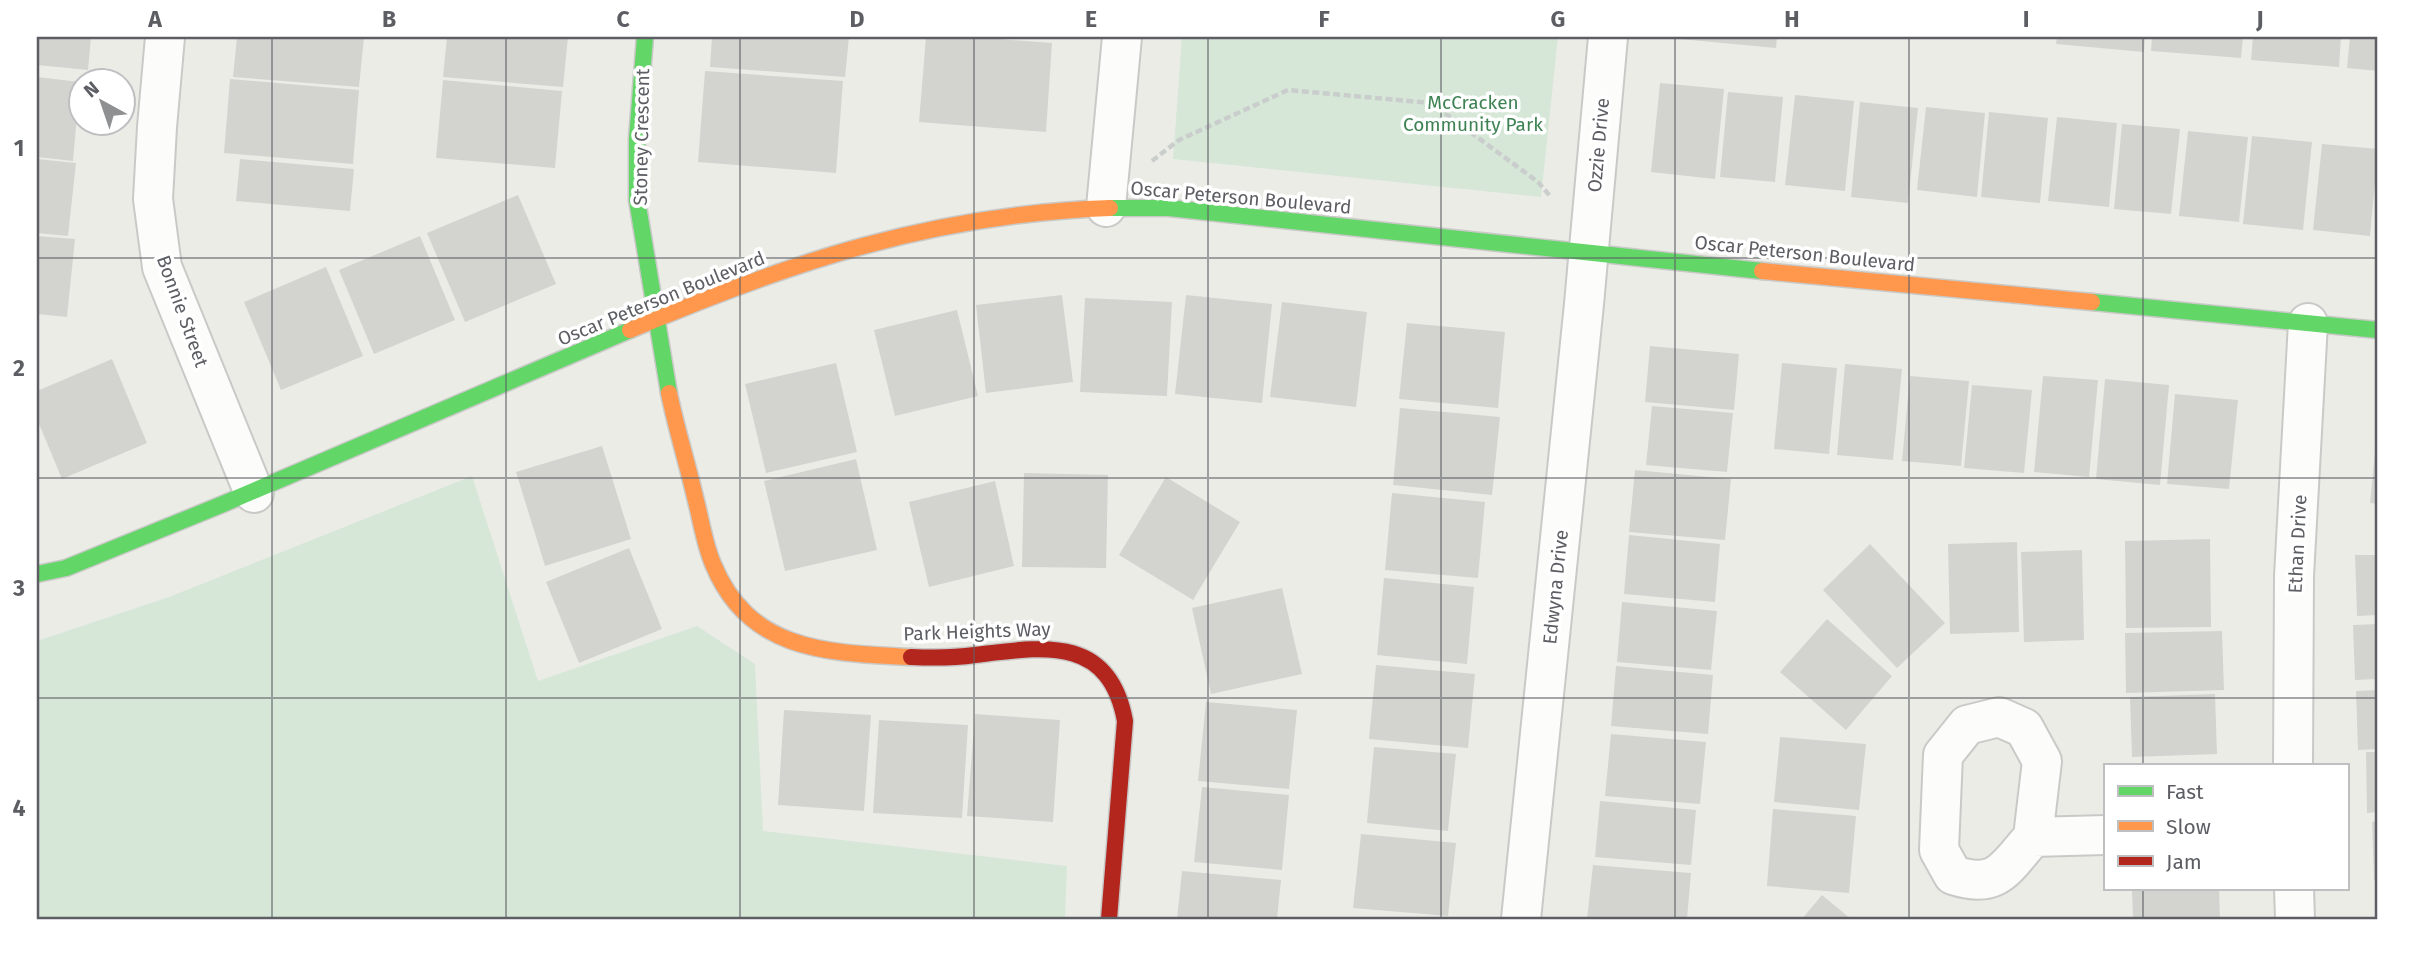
<svg xmlns="http://www.w3.org/2000/svg" width="2415" height="956" font-family="'Fira Sans',sans-serif">
	<rect width="100%" height="100%" fill="#ecece7"/>
	<path fill="#d6e7d8" d="M 1182,37 L 1558,37 L 1541,197 L 1173,159 Z
		M 472,476 L 538,681 L 697,626 L 755,664 L 763,831 L 1067,866 L 1065,919 L 37,919 L 37,641 L 169,597 Z"/>
	<path fill="#d3d3d0" d="M 37,37 L 91,37 L 88,70 L 37,65 Z
		M 237,37 L 364,37 L 359,87 L 233,77 Z
		M 447,37 L 568,37 L 563,87 L 443,77 Z
		M 712,37 L 849,37 L 845,77 L 710,67 Z
		M 926,37 L 974,37 L 1052,43 L 1046,132 L 919,122 Z
		M 1680,37 L 1777,37 L 1776,48 L 1680,39 Z
		M 2057,37 L 2145,37 L 2144,52 L 2056,44 Z
		M 2152,37 L 2243,37 L 2241,58 L 2151,51 Z
		M 2253,37 L 2341,37 L 2339,67 L 2251,60 Z
		M 2350,37 L 2378,37 L 2378,71 L 2347,68 Z
		M 705,71 L 843,81 L 836,173 L 698,162 Z
		M 37,77 L 80,82 L 73,161 L 37,157 Z
		M 230,79 L 359,90 L 353,164 L 224,153 Z
		M 443,80 L 562,91 L 555,168 L 436,158 Z
		M 1660,83 L 1724,89 L 1715,179 L 1651,172 Z
		M 1728,92 L 1783,97 L 1775,182 L 1720,177 Z
		M 1795,95 L 1854,101 L 1845,191 L 1785,185 Z
		M 1860,102 L 1918,108 L 1908,203 L 1851,197 Z
		M 1926,107 L 1985,113 L 1977,197 L 1917,190 Z
		M 1989,112 L 2048,118 L 2040,203 L 1981,197 Z
		M 2057,117 L 2117,123 L 2109,207 L 2048,201 Z
		M 2122,124 L 2180,129 L 2171,214 L 2114,209 Z
		M 2188,131 L 2248,137 L 2239,222 L 2179,216 Z
		M 2252,136 L 2312,142 L 2303,230 L 2243,224 Z
		M 2322,144 L 2378,149 L 2370,236 L 2313,230 Z
		M 37,159 L 76,163 L 68,236 L 37,233 Z
		M 240,159 L 354,169 L 350,211 L 236,201 Z
		M 518,195 L 556,284 L 465,322 L 427,233 Z
		M 37,236 L 75,239 L 67,317 L 37,314 Z
		M 420,236 L 455,320 L 374,354 L 339,270 Z
		M 326,267 L 363,356 L 281,390 L 244,302 Z
		M 1062,295 L 1073,382 L 986,393 L 976,305 Z
		M 1186,295 L 1272,304 L 1262,403 L 1175,394 Z
		M 1085,298 L 1172,302 L 1167,396 L 1080,392 Z
		M 1282,302 L 1367,312 L 1356,407 L 1270,397 Z
		M 957,310 L 978,396 L 895,416 L 874,330 Z
		M 1407,323 L 1505,332 L 1498,408 L 1399,399 Z
		M 1650,346 L 1739,354 L 1734,410 L 1645,402 Z
		M 112,359 L 147,443 L 62,479 L 37,419 L 37,391 Z
		M 836,363 L 857,452 L 766,473 L 745,384 Z
		M 1782,363 L 1837,368 L 1829,454 L 1774,449 Z
		M 1845,364 L 1902,369 L 1893,460 L 1837,455 Z
		M 1910,376 L 1969,381 L 1961,466 L 1902,461 Z
		M 2043,376 L 2098,380 L 2089,477 L 2034,472 Z
		M 2105,379 L 2169,385 L 2160,485 L 2096,479 Z
		M 1972,385 L 2032,390 L 2024,473 L 1964,468 Z
		M 2175,394 L 2238,400 L 2229,489 L 2167,484 Z
		M 1652,406 L 1733,413 L 1727,472 L 1646,465 Z
		M 1400,408 L 1500,417 L 1492,495 L 1393,485 Z
		M 2376,442 L 2378,442 L 2378,504 L 2370,503 Z
		M 602,446 L 631,539 L 545,566 L 516,472 Z
		M 856,459 L 877,550 L 785,571 L 764,481 Z
		M 1635,470 L 1731,479 L 1725,540 L 1629,532 Z
		M 1024,473 L 1108,475 L 1106,568 L 1022,567 Z
		M 1166,477 L 1240,522 L 1193,600 L 1119,555 Z
		M 995,481 L 1014,566 L 929,587 L 909,502 Z
		M 1392,493 L 1485,502 L 1478,578 L 1385,570 Z
		M 1629,535 L 1720,544 L 1715,602 L 1624,594 Z
		M 2210,539 L 2211,627 L 2126,628 L 2125,541 Z
		M 2017,542 L 2019,632 L 1950,634 L 1948,544 Z
		M 1870,544 L 1945,623 L 1897,668 L 1823,590 Z
		M 629,548 L 662,629 L 579,663 L 546,582 Z
		M 2082,550 L 2084,640 L 2024,642 L 2021,552 Z
		M 2355,555 L 2378,555 L 2378,615 L 2357,616 Z
		M 1384,578 L 1474,587 L 1467,664 L 1377,655 Z
		M 1282,588 L 1302,674 L 1211,694 L 1192,608 Z
		M 1622,602 L 1717,611 L 1711,670 L 1617,662 Z
		M 1827,619 L 1892,676 L 1846,730 L 1780,672 Z
		M 2378,624 L 2378,679 L 2355,680 L 2353,625 Z
		M 2222,631 L 2224,690 L 2126,693 L 2125,633 Z
		M 1376,665 L 1475,674 L 1468,748 L 1369,739 Z
		M 1616,666 L 1713,675 L 1708,734 L 1611,726 Z
		M 2378,690 L 2378,749 L 2358,750 L 2356,691 Z
		M 2215,694 L 2217,754 L 2132,757 L 2130,697 Z
		M 1206,702 L 1297,710 L 1289,789 L 1198,781 Z
		M 784,710 L 871,715 L 864,811 L 778,805 Z
		M 975,714 L 1060,720 L 1053,822 L 967,816 Z
		M 879,720 L 968,725 L 962,818 L 873,813 Z
		M 1611,734 L 1706,742 L 1700,804 L 1605,796 Z
		M 1780,737 L 1866,744 L 1859,810 L 1774,802 Z
		M 1374,747 L 1456,754 L 1448,831 L 1367,823 Z
		M 2366,752 L 2378,752 L 2378,812 L 2367,813 Z
		M 1202,787 L 1289,795 L 1282,870 L 1194,862 Z
		M 1600,801 L 1696,810 L 1691,865 L 1595,857 Z
		M 1773,809 L 1856,816 L 1849,893 L 1767,886 Z
		M 2378,821 L 2378,880 L 2374,880 L 2372,822 Z
		M 1361,834 L 1456,843 L 1448,916 L 1353,908 Z
		M 1593,865 L 1691,873 L 1687,919 L 1587,919 Z
		M 1182,871 L 1281,880 L 1277,919 L 1177,919 Z
		M 2219,888 L 2220,919 L 2133,919 L 2132,891 Z
		M 1822,895 L 1851,919 L 1802,919 Z"/>
	<g fill="none" stroke-linecap="round" stroke-linejoin="round">
		<g stroke="#c9c9c7" stroke-width="42">
			<path id="street" d="M 165,37 L 157,127 L 153,199 L 162,267 L 254,493
				M 1106,207 L 1122,37
				M 2293,765 L 2294,576 L 2308,323
				M 2033,837 L 2042,761 L 2024,728 L 1999,717 L 1967,725 L 1943,755 L 1939,850 L 1953,875 C 1998,890 2005,868 2033,837 L 2105,835
				M 2294,888 L 2295,919
				M 1521,919 L 1584,304 L 1608,37"/>
		</g>
		<g stroke="#c9c9c8" stroke-width="19">
			<path id="fast" d="M 645,37 L 637,139 L 637,200 L 669,393
				M 1110,208 L 1169,208 L 1762,271
				M 2092,302 L 2378,330
				M 37,574 L 66,568 L 223,504 L 630,330"/>
		</g>
		<g stroke="#c9c9c8" stroke-width="19">
			<path id="slow" d="M 1762,271 L 2092,302
				M 630,330 C 790,262 934,214 1110,208
				M 669,393 C 676,428 687,462 695,497 C 701,519 704,543 713,564 C 749,652 828,653 911,657"/>
		</g>
		<g stroke="#c9c9c8" stroke-width="19">
			<path id="jam" d="M 911,657 C 932,658 954,658 975,655 C 1042,647 1109,634 1125,721 L 1109,919"/>
		</g>
		<path stroke="#c9cdcc" stroke-width="4.5" stroke-dasharray="7 3.5" stroke-linecap="butt" d="M 1152,161 L 1179,140 L 1288,90 L 1431,103 L 1538,182 L 1550,196"/>
		<use href="#street" stroke="#fcfcfb" stroke-width="38"/>
		<use href="#fast" stroke="#63d668" stroke-width="16"/>
		<use href="#slow" stroke="#ff974d" stroke-width="16"/>
		<use href="#jam" stroke="#b3261e" stroke-width="16"/>
	</g>
	<path fill="none" stroke="#5d5e64" stroke-width="2" stroke-opacity="0.55" d="M 272,37 L 272,919M 506,37 L 506,919M 740,37 L 740,919M 974,37 L 974,919M 1208,37 L 1208,919M 1441,37 L 1441,919M 1675,37 L 1675,919M 1909,37 L 1909,919M 2143,37 L 2143,765M 37,258 L 2378,258M 37,478 L 2378,478M 37,698 L 2378,698M 2143,888 L 2143,919"/>
	<g text-anchor="middle" stroke-width="7" stroke-linejoin="round" paint-order="stroke">
		<g font-size="19" fill="#3e8253" stroke="#fff">
			<text x="1473" y="109">McCracken<tspan x="1473" dy="22">Community Park</tspan></text>
		</g>
		<g font-size="19" fill="#5d5e64" stroke="#fff">
			<text transform="translate(641 137) rotate(-89)" y="7">Stoney Crescent</text>
			<text transform="translate(1598 145) rotate(-85)" y="7">Ozzie Drive</text>
			<text transform="translate(1241 197) rotate(5)" y="7">Oscar Peterson Boulevard</text>
			<text transform="translate(1805 253) rotate(6)" y="7">Oscar Peterson Boulevard</text>
			<text transform="translate(661 298) rotate(-22)" y="7">Oscar Peterson Boulevard</text>
			<text transform="translate(183 311) rotate(70)" y="7">Bonnie Street</text>
			<text transform="translate(2297 544) rotate(-87)" y="7">Ethan Drive</text>
			<text transform="translate(1555 587) rotate(-84)" y="7">Edwyna Drive</text>
			<text transform="translate(977 631) rotate(-2)" y="7">Park Heights Way</text>
		</g>
	</g>
	<rect width="2415" height="956" fill="none" stroke="#ffffff" stroke-width="77"/>
	<rect x="2104" y="764" width="245" height="126" fill="#ffffff" stroke="#bebfc1" stroke-width="2"/>
	<rect x="2118" y="786" width="35" height="10" fill="#63d668" stroke="#bebfc1" stroke-width="2"/>
	<text x="2166" y="799" font-size="21" fill="#5d5e64">Fast</text>
	<rect x="2118" y="821" width="35" height="10" fill="#ff974d" stroke="#bebfc1" stroke-width="2"/>
	<text x="2166" y="834" font-size="21" fill="#5d5e64">Slow</text>
	<rect x="2118" y="856" width="35" height="10" fill="#b3261e" stroke="#bebfc1" stroke-width="2"/>
	<text x="2166" y="869" font-size="21" fill="#5d5e64">Jam</text>
	<g transform="translate(102 102) rotate(320)"><circle r="33" fill="#ffffff" stroke="#bebfc1" stroke-width="2"/>
	<path d="M0-5L12 26L0 18L-12 26Z" fill="#8f9092"/>
	<text y="-10" font-size="19" font-weight="bold" text-anchor="middle" fill="#5d5e64">N</text>
	</g>
	<rect x="38" y="38" width="2338" height="880" fill="none" stroke="#5d5e64" stroke-width="2.5"/>
	<g font-size="23" text-anchor="middle" font-weight="bold" fill="#5d5e64">
		<text x="155" y="27">A</text>
		<text x="389" y="27">B</text>
		<text x="623" y="27">C</text>
		<text x="857" y="27">D</text>
		<text x="1091" y="27">E</text>
		<text x="1324" y="27">F</text>
		<text x="1558" y="27">G</text>
		<text x="1792" y="27">H</text>
		<text x="2026" y="27">I</text>
		<text x="2260" y="27">J</text>
		<text x="19" y="156">1</text>
		<text x="19" y="376">2</text>
		<text x="19" y="596">3</text>
		<text x="19" y="816">4</text>
	</g>
</svg>
